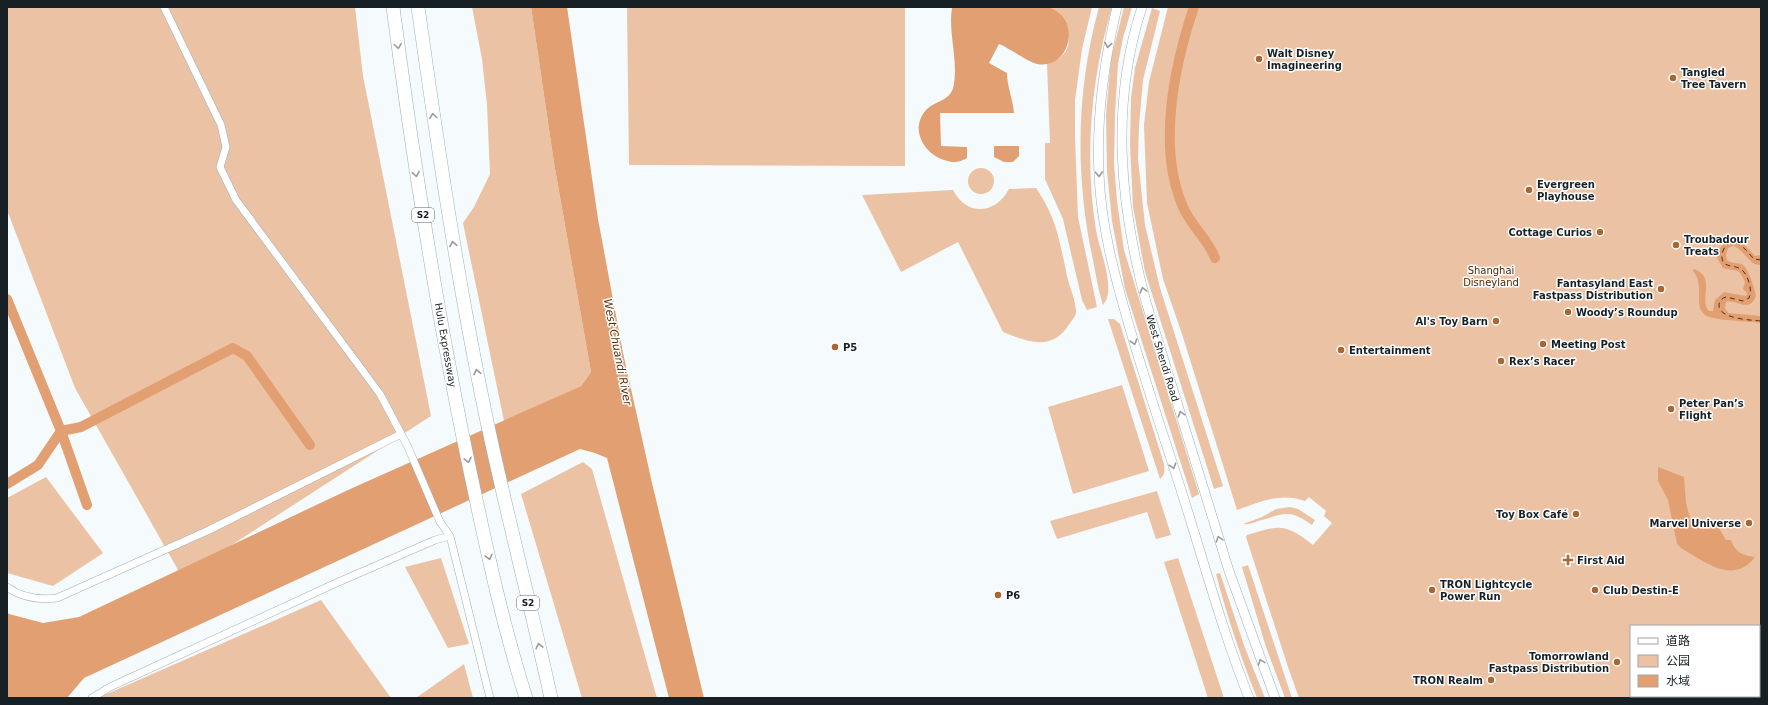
<svg xmlns="http://www.w3.org/2000/svg" width="1768" height="705" font-family="'DejaVu Sans','Noto Sans SC',sans-serif">
	<rect width="100%" height="100%" fill="#f5fafc"/>
	<path fill="#ecc2a5" fill-rule="evenodd" d="M 7,7 L 355,7 L 363,76 L 431,416 L 182,577 L 75,388 L 7,210 Z
		M 472,7 L 531,7 L 554,163 L 591,372 L 581,386 L 504,421 L 463,223 L 474,207 L 490,174 L 487,105 L 482,59 Z
		M 627,7 L 905,7 L 905,166 L 629,165 Z
		M 1049,7 L 1092,7 L 1082,49 L 1075,100 L 1075,137 L 1078,217 L 1097,307 L 1087,310 L 1082,300 L 1063,219 L 1045,179 L 1045,143 L 1050,143 L 1047,64 C 1070,56 1074,41 1062,21 C 1058,15 1055,10 1049,7 Z
		M 1099,7 L 1112,7 C 1091,78 1084,156 1096,230 C 1099,249 1117,290 1103,305 C 1098,290 1096,275 1093,260 C 1075,177 1076,90 1099,7 Z
		M 1124,7 L 1132,7 L 1123,38 L 1118,64 L 1115,115 L 1114,163 L 1117,201 L 1124,250 L 1199,494 L 1192,498 L 1125,289 L 1112,221 L 1107,171 L 1106,114 L 1111,59 Z
		M 1168,7 L 1761,7 L 1761,698 L 1299,698 L 1288,667 L 1246,537 L 1247,535 C 1280,525 1285,523 1313,545 L 1332,523 L 1324,516 L 1326,511 L 1309,497 L 1305,501 C 1280,492 1261,502 1237,510 L 1181,331 L 1163,279 L 1147,203 L 1144,125 L 1149,82 ZM 1631,626 L 1759,626 L 1759,696 L 1631,696 Z
		M 1152,8 L 1160,11 L 1143,80 L 1139,126 L 1138,159 L 1145,225 L 1160,288 L 1223,486 L 1214,489 L 1145,272 L 1133,207 L 1130,145 L 1131,98 L 1135,68 Z
		M968 181a13 13 0 1 1 26 0a13 13 0 1 1-26 0Z
		M 1036,188 C 1056,217 1059,238 1066,271 C 1068,284 1075,297 1076,310 C 1077,315 1073,319 1070,323 C 1053,352 1028,342 1003,332 L 958,242 L 901,272 L 862,195 L 953,190 C 967,217 996,214 1009,189 Z
		M 1108,319 L 1114,319 L 1120,324 L 1164,464 C 1165,470 1165,475 1160,479 Z
		M 1122,385 L 1149,471 L 1073,494 L 1048,407 Z
		M 583,462 L 592,469 L 657,698 L 582,698 L 521,494 Z
		M 46,477 L 103,553 L 53,586 L 7,573 L 7,498 Z
		M 1157,491 L 1171,535 L 1156,539 L 1147,512 L 1057,539 L 1050,521 Z
		M 1290,507 L 1298,509 L 1315,520 L 1312,525 C 1288,508 1284,514 1258,521 C 1253,523 1248,525 1243,524 L 1262,517 L 1276,509 Z
		M 441,558 L 469,644 L 448,648 L 405,567 Z
		M 1178,558 L 1224,698 L 1208,698 L 1164,562 Z
		M 1248,565 L 1292,698 L 1285,698 L 1266,647 L 1242,567 Z
		M 1220,573 L 1245,648 L 1265,698 L 1257,698 C 1241,658 1227,616 1216,574 Z
		M 321,600 L 391,698 L 99,698 L 100,697 Z
		M 464,664 L 473,698 L 416,698 Z"/>
	<path fill="#e2a072" d="M 531,7 L 567,7 L 598,219 L 623,353 L 652,483 L 704,698 L 669,698 L 607,458 L 595,453 L 580,449 L 84,678 L 67,698 L 7,698 L 7,612 L 9,614 L 43,623 L 79,617 L 348,490 L 581,386 L 591,372 L 554,163 Z
		M 952,7 L 1049,7 C 1055,10 1062,14 1065,20 C 1076,40 1062,69 1037,64 C 1026,61 1011,49 999,44 L 989,63 L 1007,73 C 1007,87 1013,99 1014,113 L 940,113 L 941,146 L 967,147 L 967,158 C 959,163 953,163 944,160 C 926,155 911,132 923,114 C 932,99 951,104 954,84 C 958,58 948,33 952,7 Z
		M 994,146 L 1019,146 L 1019,156 L 1013,162 L 1004,162 L 994,157 Z
		M 1730,238 L 1739,239 L 1755,256 L 1761,255 L 1761,265 C 1749,266 1745,251 1734,246 L 1728,248 L 1726,255 L 1727,260 C 1732,264 1738,262 1743,265 C 1748,268 1755,289 1756,296 C 1749,314 1737,299 1726,302 L 1725,309 L 1729,313 L 1761,316 L 1761,323 C 1749,321 1713,321 1705,315 C 1699,310 1699,305 1699,298 C 1699,287 1700,280 1693,271 L 1694,269 C 1717,277 1698,301 1709,311 L 1713,311 L 1715,300 L 1724,292 L 1746,296 L 1747,293 L 1743,289 L 1745,282 C 1743,278 1742,276 1740,273 C 1737,269 1728,270 1723,268 L 1717,258 L 1720,248 Z
		M 1658,467 L 1684,477 L 1686,503 L 1691,522 L 1716,523 L 1726,540 L 1731,540 C 1735,552 1743,556 1755,557 C 1733,586 1704,561 1681,548 L 1677,544 L 1668,500 L 1658,481 Z"/>
	<g fill="none" stroke-linecap="round" stroke-linejoin="round">
		<path stroke="#e2a072" stroke-width="10" d="M 1194,7 C 1174,66 1157,148 1183,207 C 1191,226 1208,239 1215,258
			M 7,299 L 61,431 L 38,465 L 7,484
			M 87,505 L 61,431 L 81,427 L 233,348 L 247,356 L 310,445"/>
		<path stroke="#572d09" stroke-width="1" stroke-dasharray="5 4" stroke-linecap="butt" d="M 1761,260 L 1754,259 C 1748,253 1737,236 1727,245 C 1724,247 1722,252 1722,256 C 1721,269 1736,264 1742,270 C 1748,275 1753,291 1749,298 L 1743,301 L 1726,297 C 1722,298 1719,301 1719,306 C 1720,319 1751,320 1761,321"/>
		<g stroke="#9cb2bc" stroke-width="8">
			<path id="minor" d="M 164,7 L 221,125 L 226,147 L 220,167 L 236,200 L 380,394 L 407,445 L 440,522 L 450,536 L 490,698
				M 7,587 C 22,598 39,600 57,598 L 207,531 L 401,434
				M 92,698 L 110,687 L 334,584 L 435,540 L 450,536"/>
		</g>
		<g stroke="#9cb2bc" stroke-width="10">
			<path id="tertiary" d="M 1117,7 C 1104,62 1096,117 1099,174 C 1101,225 1114,273 1128,322 C 1144,378 1163,434 1181,490 C 1203,559 1222,630 1249,698
				M 1142,7 C 1110,105 1120,205 1146,302 L 1229,571 L 1275,698"/>
		</g>
		<g stroke="#9cb2bc" stroke-width="14">
			<path id="motorway" d="M 393,7 C 414,167 439,327 473,485 C 488,556 504,629 526,698
				M 418,7 C 437,142 457,278 485,412 C 505,508 530,602 551,698"/>
		</g>
		<use href="#minor" stroke="#fff" stroke-width="7"/>
		<use href="#tertiary" stroke="#fff" stroke-width="9"/>
		<use href="#motorway" stroke="#fff" stroke-width="13"/>
	</g>
	<defs><path id="oneway-chevron" d="M-2-3.5L2.5 0L-2 3.5" fill="none" stroke-width="1.6" stroke-linecap="round" stroke-linejoin="round"/></defs>
	<g stroke="#979b9c">
		<use href="#oneway-chevron" transform="translate(1108 45) rotate(101)"/>
		<use href="#oneway-chevron" transform="translate(398 46) rotate(82)"/>
		<use href="#oneway-chevron" transform="translate(433 116) rotate(-98)"/>
		<use href="#oneway-chevron" transform="translate(416 174) rotate(81)"/>
		<use href="#oneway-chevron" transform="translate(1099 174) rotate(87)"/>
		<use href="#oneway-chevron" transform="translate(453 244) rotate(-100)"/>
		<use href="#oneway-chevron" transform="translate(1143 290) rotate(-105)"/>
		<use href="#oneway-chevron" transform="translate(1134 342) rotate(74)"/>
		<use href="#oneway-chevron" transform="translate(477 372) rotate(-101)"/>
		<use href="#oneway-chevron" transform="translate(1181 414) rotate(-107)"/>
		<use href="#oneway-chevron" transform="translate(468 460) rotate(78)"/>
		<use href="#oneway-chevron" transform="translate(1173 466) rotate(72)"/>
		<use href="#oneway-chevron" transform="translate(1219 539) rotate(-107)"/>
		<use href="#oneway-chevron" transform="translate(489 557) rotate(77)"/>
		<use href="#oneway-chevron" transform="translate(539 646) rotate(-104)"/>
		<use href="#oneway-chevron" transform="translate(1261 662) rotate(-110)"/>
	</g>
	<g fill="#a86633" stroke="#fff" stroke-width="1.5">
		<circle cx="1259" cy="59" r="4"/>
		<circle cx="1673" cy="78" r="4"/>
		<circle cx="1529" cy="190" r="4"/>
		<circle cx="1600" cy="232" r="4"/>
		<circle cx="1676" cy="245" r="4"/>
		<circle cx="1661" cy="289" r="4"/>
		<circle cx="1568" cy="312" r="4"/>
		<circle cx="1496" cy="321" r="4"/>
		<circle cx="1543" cy="344" r="4"/>
		<circle cx="835" cy="347" r="4"/>
		<circle cx="1341" cy="350" r="4"/>
		<circle cx="1501" cy="361" r="4"/>
		<circle cx="1671" cy="409" r="4"/>
		<circle cx="1576" cy="514" r="4"/>
		<circle cx="1749" cy="523" r="4"/>
		<path d="M1566 554h4v4h4v4h-4v4h-4v-4h-4v-4h4z"/>
		<circle cx="1432" cy="590" r="4"/>
		<circle cx="1595" cy="590" r="4"/>
		<circle cx="998" cy="595" r="4"/>
		<circle cx="1617" cy="662" r="4"/>
		<circle cx="1491" cy="680" r="4"/>
	</g>
	<g text-anchor="middle" stroke-width="3" stroke-linejoin="round" paint-order="stroke">
		<g fill="#fff" stroke="#5d6366" stroke-width="1">
			<rect x="412" y="208" width="22" height="14" rx="3"/>
			<rect x="517" y="596" width="22" height="14" rx="3"/>
		</g>
		<g font-size="9" font-weight="bold" fill="#172024">
			<text x="423" y="218">S2</text>
			<text x="528" y="606">S2</text>
		</g>
		<g font-size="10" font-weight="bold" fill="#172024" stroke="#fff" text-anchor="start">
			<text x="1267" y="57">Walt Disney<tspan x="1267" dy="12">Imagineering</tspan></text>
			<text x="1681" y="76">Tangled<tspan x="1681" dy="12">Tree Tavern</tspan></text>
			<text x="1537" y="188">Evergreen<tspan x="1537" dy="12">Playhouse</tspan></text>
			<text x="1592" y="236" text-anchor="end">Cottage Curios</text>
			<text x="1684" y="243">Troubadour<tspan x="1684" dy="12">Treats</tspan></text>
			<text x="1653" y="287" text-anchor="end">Fantasyland East<tspan x="1653" dy="12">Fastpass Distribution</tspan></text>
			<text x="1576" y="316">Woody’s Roundup</text>
			<text x="1488" y="325" text-anchor="end">Al's Toy Barn</text>
			<text x="1551" y="348">Meeting Post</text>
			<text x="843" y="351">P5</text>
			<text x="1349" y="354">Entertainment</text>
			<text x="1509" y="365">Rex’s Racer</text>
			<text x="1679" y="407">Peter Pan’s<tspan x="1679" dy="12">Flight</tspan></text>
			<text x="1568" y="518" text-anchor="end">Toy Box Café</text>
			<text x="1741" y="527" text-anchor="end">Marvel Universe</text>
			<text x="1577" y="564">First Aid</text>
			<text x="1440" y="588">TRON Lightcycle<tspan x="1440" dy="12">Power Run</tspan></text>
			<text x="1603" y="594">Club Destin-E</text>
			<text x="1006" y="599">P6</text>
			<text x="1609" y="660" text-anchor="end">Tomorrowland<tspan x="1609" dy="12">Fastpass Distribution</tspan></text>
			<text x="1483" y="684" text-anchor="end">TRON Realm</text>
		</g>
		<g font-size="10" fill="#4d2400" stroke="#fff">
			<text x="1491" y="274">Shanghai<tspan x="1491" dy="12">Disneyland</tspan></text>
		</g>
		<g font-size="10" fill="#172024" stroke="#fff">
			<text transform="translate(446 345) rotate(80)" y="4">Hulu Expressway</text>
			<text transform="translate(1163 358) rotate(73)" y="4">West Shendi Road</text>
		</g>
		<g font-size="11" font-style="italic" fill="#572d09" stroke="#fff">
			<text transform="translate(618 352) rotate(79)" y="4">West Chuandi River</text>
		</g>
	</g>
	<rect width="1768" height="705" fill="none" stroke="#172024" stroke-width="16"/>
	<rect x="1630" y="625" width="130" height="72" fill="#ffffff" stroke="#a2a6a7"/>
	<rect x="1638" y="638" width="20" height="6" fill="#ffffff" stroke="#a2a6a7"/>
	<text x="1666" y="645" font-size="12" fill="#172024">道路</text>
	<rect x="1638" y="655" width="20" height="12" fill="#ecc2a5" stroke="#a2a6a7"/>
	<text x="1666" y="665" font-size="12" fill="#172024">公园</text>
	<rect x="1638" y="675" width="20" height="12" fill="#e2a072" stroke="#a2a6a7"/>
	<text x="1666" y="685" font-size="12" fill="#172024">水域</text>
</svg>
